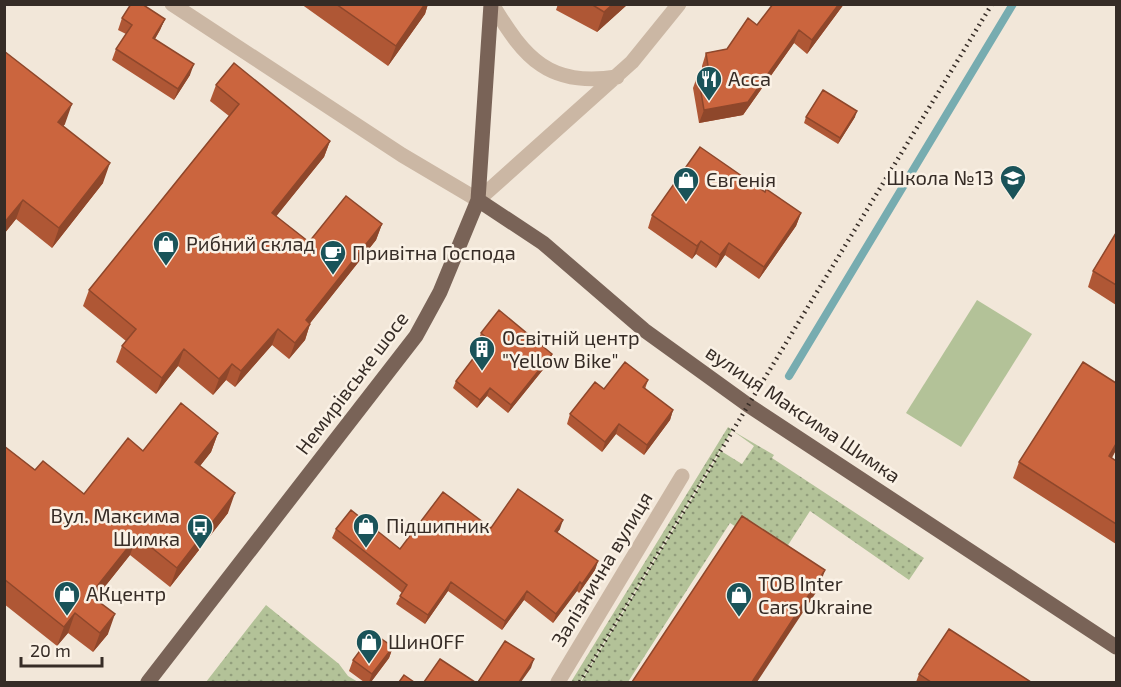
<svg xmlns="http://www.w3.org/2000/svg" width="1121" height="687" font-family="'Exo 2',sans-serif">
	<defs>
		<pattern id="grass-dots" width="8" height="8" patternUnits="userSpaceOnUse" patternTransform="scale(1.5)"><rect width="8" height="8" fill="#b3c298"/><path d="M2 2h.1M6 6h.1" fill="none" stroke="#929e7c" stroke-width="1.8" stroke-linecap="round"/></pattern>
	</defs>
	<rect width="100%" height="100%" fill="#f2e7d9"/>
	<path fill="url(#grass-dots)" d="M 728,427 L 732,430 L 580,682 L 571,682 Z
		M 733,431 L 774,455 L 772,458 L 924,558 L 909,580 L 810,511 L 781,556 L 730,523 L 628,682 L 581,682 L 721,451 L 742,464 L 754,446 Z
		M 266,605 L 339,664 L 348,676 L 358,682 L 206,682 Z"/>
	<path fill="#b3c298" d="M 977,300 L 1032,334 L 961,447 L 906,413 Z"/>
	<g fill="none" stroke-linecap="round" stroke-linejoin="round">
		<path stroke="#77acb0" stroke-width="8" d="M 789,376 L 1013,4"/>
		<path stroke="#cbb7a4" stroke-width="15" d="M 172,4 L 402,155 L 478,200 L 632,62 L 679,4
			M 492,4 C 525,59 549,87 617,77
			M 558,682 L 682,476"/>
		<path stroke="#796357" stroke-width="15" d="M 478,200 L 543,243 L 644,330 L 748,405 L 1116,647
			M 148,682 L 416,336 L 440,292 L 478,200 L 491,4"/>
		<path stroke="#362c26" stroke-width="4.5" stroke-dasharray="1.5 4.5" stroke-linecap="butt" d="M 580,682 L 992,4"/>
	</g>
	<path fill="#af5735" d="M 301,4 L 428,4 L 425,14 L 388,66 Z
		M 558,4 L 628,4 L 597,32 L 556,10 Z
		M 773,4 L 844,4 L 807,54 L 794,43 L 743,115 L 699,123 L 693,88 L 698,74 L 702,73 L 702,66 L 706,53 L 727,49 L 757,25 Z
		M 122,18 L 165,19 L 160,30 L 155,39 L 190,75 L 174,100 L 112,60 L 116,49 L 126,34 L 118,30 Z
		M 4,51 L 65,124 L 63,126 L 103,183 L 52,248 L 16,219 L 4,234 Z
		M 216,85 L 330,141 L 324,157 L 276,216 L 309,242 L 382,224 L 376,240 L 310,323 L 310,324 L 305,340 L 289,359 L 272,345 L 235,387 L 226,380 L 213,395 L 178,366 L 156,394 L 116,362 L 122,346 L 126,341 L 83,306 L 89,290 L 229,116 L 210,101 Z
		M 806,117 L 855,117 L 838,144 L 804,123 Z
		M 765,192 L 801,213 L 796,226 L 759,279 L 725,255 L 716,268 L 696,254 L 692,259 L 648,228 L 652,215 Z
		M 1116,233 L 1116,305 L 1088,287 L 1093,271 Z
		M 481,333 L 552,354 L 550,361 L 508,413 L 487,396 L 477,408 L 453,388 L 456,381 L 484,345 L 478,341 Z
		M 648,380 L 645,389 L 673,410 L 670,420 L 644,455 L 616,434 L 602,452 L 567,424 L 570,414 L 604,389 Z
		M 218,433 L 211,452 L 200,466 L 228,513 L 170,587 L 130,555 L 95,599 L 108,634 L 93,652 L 68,633 L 57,646 L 4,604 L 4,446 L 35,470 L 84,494 L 143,451 Z
		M 1116,450 L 1112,458 L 1116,461 L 1116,544 L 1013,478 L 1019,462 Z
		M 491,528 L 560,529 L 557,532 L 598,561 L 595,570 L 579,593 L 577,591 L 553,623 L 524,600 L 502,630 L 448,591 L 425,624 L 396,604 L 402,593 L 332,538 L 336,529 L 400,549 Z
		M 393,647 L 389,658 L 371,682 L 364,682 L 349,671 L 353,660 Z
		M 919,674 L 1031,682 L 916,682 Z"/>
	<path fill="#8e472b" d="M 425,4 L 428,4 L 425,14 L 388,66 L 396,46 Z
		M 613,4 L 628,4 L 597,32 L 604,12 Z
		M 839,4 L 844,4 L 807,54 L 812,40 Z
		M 165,19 L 160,30 L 149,49 L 153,38 Z
		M 799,30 L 794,43 L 743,115 L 699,123 L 704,110 Z
		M 194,64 L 190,75 L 174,100 L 178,89 Z
		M 72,104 L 65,124 L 51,142 L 58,122 Z
		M 857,111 L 855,117 L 838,144 L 840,138 Z
		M 330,141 L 324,157 L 266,229 L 272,213 Z
		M 110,163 L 103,183 L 52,248 L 59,228 Z
		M 23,200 L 16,219 L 4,234 L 4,223 Z
		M 801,213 L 796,226 L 759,279 L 764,267 Z
		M 382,224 L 376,240 L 300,336 L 306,320 Z
		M 701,241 L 696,254 L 692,259 L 697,246 Z
		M 729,243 L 725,255 L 716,268 L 720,255 Z
		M 310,324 L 305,340 L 289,359 L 295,343 Z
		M 278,329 L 272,345 L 235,387 L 241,371 Z
		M 184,349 L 178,366 L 156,394 L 162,378 Z
		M 552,354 L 550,361 L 508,413 L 511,405 Z
		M 232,364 L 226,380 L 213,395 L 219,379 Z
		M 490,388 L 487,396 L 477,408 L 480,400 Z
		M 673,410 L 670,420 L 644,455 L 647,445 Z
		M 619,424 L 616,434 L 602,452 L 605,442 Z
		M 218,433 L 211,452 L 188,481 L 195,462 Z
		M 1116,444 L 1116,450 L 1103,472 L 1109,456 Z
		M 235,493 L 228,513 L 170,587 L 177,568 Z
		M 563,520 L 560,529 L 552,540 L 555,531 Z
		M 137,536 L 130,555 L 83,614 L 90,595 Z
		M 598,561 L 595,570 L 579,593 L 582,584 Z
		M 825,570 L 819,588 L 757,682 L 752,682 Z
		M 451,582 L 448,591 L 425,624 L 428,615 Z
		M 580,582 L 577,591 L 553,623 L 556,614 Z
		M 527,591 L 524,600 L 502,630 L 505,621 Z
		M 75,613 L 68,633 L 57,646 L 64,627 Z
		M 115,614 L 108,634 L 93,652 L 100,633 Z
		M 393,647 L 389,658 L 371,682 L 369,682 L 372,674 Z
		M 534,659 L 531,668 L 521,682 L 519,682 Z"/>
	<path fill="#cb653e" stroke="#8e472b" stroke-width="1.5" d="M 131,4 L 142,4 L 165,19 L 153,38 L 194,64 L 178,89 L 116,49 L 132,25 L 122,18 Z
		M 336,4 L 425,4 L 396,46 Z
		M 591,4 L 613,4 L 604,12 Z
		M 773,4 L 839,4 L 812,40 L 799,30 L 748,102 L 704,110 L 698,74 L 709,72 L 706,53 L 727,49 L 748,18 L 757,25 Z
		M 4,51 L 72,104 L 58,122 L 110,163 L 59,228 L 23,200 L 4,223 Z
		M 234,63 L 330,141 L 272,213 L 309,242 L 346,196 L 382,224 L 306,320 L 310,324 L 295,343 L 278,329 L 241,371 L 232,364 L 219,379 L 184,349 L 162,378 L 122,346 L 136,329 L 89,290 L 239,104 L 216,85 Z
		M 823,90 L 857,111 L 840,138 L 806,117 Z
		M 700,147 L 765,192 L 766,189 L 801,213 L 764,267 L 729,243 L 720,255 L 701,241 L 697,246 L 652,215 Z
		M 1116,233 L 1116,285 L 1093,271 Z
		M 499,310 L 552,354 L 511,405 L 490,388 L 480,400 L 456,381 L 488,339 L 481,333 Z
		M 625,362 L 648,380 L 643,387 L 673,410 L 647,445 L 619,424 L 605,442 L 570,414 L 595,382 L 604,389 Z
		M 1083,362 L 1116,383 L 1116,444 L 1109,456 L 1116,461 L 1116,524 L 1019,462 Z
		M 181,403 L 218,433 L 195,462 L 235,493 L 177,568 L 137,536 L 90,595 L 115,614 L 100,633 L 75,613 L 64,627 L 4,579 L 4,446 L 35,470 L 43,461 L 84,494 L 128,438 L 143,451 Z
		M 518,489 L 563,520 L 555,531 L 598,561 L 582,584 L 580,582 L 556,614 L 527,591 L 505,621 L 451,582 L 428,615 L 400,596 L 407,585 L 336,529 L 351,510 L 400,549 L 443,492 L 491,528 Z
		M 742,516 L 825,570 L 752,682 L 632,682 Z
		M 949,629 L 1031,682 L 931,682 L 919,674 Z
		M 373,633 L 393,647 L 372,674 L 353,660 Z
		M 505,641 L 534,659 L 519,682 L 478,682 Z
		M 440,659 L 475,682 L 424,682 Z
		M 404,675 L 414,682 L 399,682 Z"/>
	<defs>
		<g id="restaurant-pin" transform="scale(1.35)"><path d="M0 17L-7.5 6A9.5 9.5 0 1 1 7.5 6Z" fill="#1a5359" stroke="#faf1e5"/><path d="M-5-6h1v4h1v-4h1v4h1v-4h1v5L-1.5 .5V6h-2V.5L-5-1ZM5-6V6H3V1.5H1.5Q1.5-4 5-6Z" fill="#fff"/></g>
		<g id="school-pin" transform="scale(1.35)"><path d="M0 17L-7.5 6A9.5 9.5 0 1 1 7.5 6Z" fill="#1a5359" stroke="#faf1e5"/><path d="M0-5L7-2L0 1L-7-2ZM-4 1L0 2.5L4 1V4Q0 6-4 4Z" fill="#fff"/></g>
		<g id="shop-pin" transform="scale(1.35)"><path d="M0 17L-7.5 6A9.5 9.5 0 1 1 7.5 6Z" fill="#1a5359" stroke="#faf1e5"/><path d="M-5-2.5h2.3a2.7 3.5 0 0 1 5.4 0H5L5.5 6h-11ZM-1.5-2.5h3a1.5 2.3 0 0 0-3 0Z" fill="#fff"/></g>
		<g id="cafe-pin" transform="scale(1.35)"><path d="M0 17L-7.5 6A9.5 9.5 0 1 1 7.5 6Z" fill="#1a5359" stroke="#faf1e5"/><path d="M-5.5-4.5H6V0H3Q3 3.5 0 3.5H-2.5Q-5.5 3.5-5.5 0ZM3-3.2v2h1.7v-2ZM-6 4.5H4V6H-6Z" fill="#fff"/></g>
		<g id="building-pin" transform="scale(1.35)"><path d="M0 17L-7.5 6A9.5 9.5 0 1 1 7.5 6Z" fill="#1a5359" stroke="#faf1e5"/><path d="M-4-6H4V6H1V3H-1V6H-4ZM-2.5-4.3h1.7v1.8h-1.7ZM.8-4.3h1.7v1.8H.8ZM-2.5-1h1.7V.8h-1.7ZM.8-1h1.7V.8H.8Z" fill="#fff"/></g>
		<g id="bus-pin" transform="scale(1.35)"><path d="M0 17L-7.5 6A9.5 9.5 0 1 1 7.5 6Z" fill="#1a5359" stroke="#faf1e5"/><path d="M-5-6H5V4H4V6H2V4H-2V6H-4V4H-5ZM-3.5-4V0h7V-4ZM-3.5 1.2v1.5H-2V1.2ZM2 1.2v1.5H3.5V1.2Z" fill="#fff"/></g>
	</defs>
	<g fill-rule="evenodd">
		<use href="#restaurant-pin" x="709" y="79"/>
		<use href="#school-pin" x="1013" y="178"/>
		<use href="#shop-pin" x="686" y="180"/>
		<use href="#shop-pin" x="166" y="244"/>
		<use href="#cafe-pin" x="333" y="253"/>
		<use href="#building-pin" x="482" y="349"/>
		<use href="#shop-pin" x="366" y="526"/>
		<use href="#bus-pin" x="200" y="527"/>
		<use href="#shop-pin" x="67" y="594"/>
		<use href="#shop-pin" x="739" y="595"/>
		<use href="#shop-pin" x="369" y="642"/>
	</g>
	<g text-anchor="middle" stroke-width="5" stroke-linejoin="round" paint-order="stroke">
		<g font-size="20" fill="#362c26" stroke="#faf1e5" text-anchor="start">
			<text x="728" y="86">Асса</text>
			<text x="994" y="185" text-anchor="end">Школа №13</text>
			<text x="706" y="187">Євгенія</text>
			<text x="186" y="251">Рибний склад</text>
			<text x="352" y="260">Привітна Господа</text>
			<text x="502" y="345">Освітній центр<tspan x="502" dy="23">"Yellow Bike"</tspan></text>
			<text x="180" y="523" text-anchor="end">Вул. Максима<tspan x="180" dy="23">Шимка</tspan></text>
			<text x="386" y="533">Підшипник</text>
			<text x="758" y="591">ТОВ Inter<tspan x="758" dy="23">Cars Ukraine</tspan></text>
			<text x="86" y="601">АКцентр</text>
			<text x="388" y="649">ШинOFF</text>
		</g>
		<g font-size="20" fill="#362c26" stroke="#faf1e5">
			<text transform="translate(352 383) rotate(-53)" y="7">Немирівське шосе</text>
			<text transform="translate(803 414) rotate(34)" y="7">вулиця Максима Шимка</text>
			<text transform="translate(602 569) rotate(-59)" y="7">Залізнична вулиця</text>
		</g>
	</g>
	<rect width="1121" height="687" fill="none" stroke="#362c26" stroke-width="12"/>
	<path d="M21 657v9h81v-9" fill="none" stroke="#362c26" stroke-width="3"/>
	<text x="30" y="657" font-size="18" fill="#362c26" stroke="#faf1e5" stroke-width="4.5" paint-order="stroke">20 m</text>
</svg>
